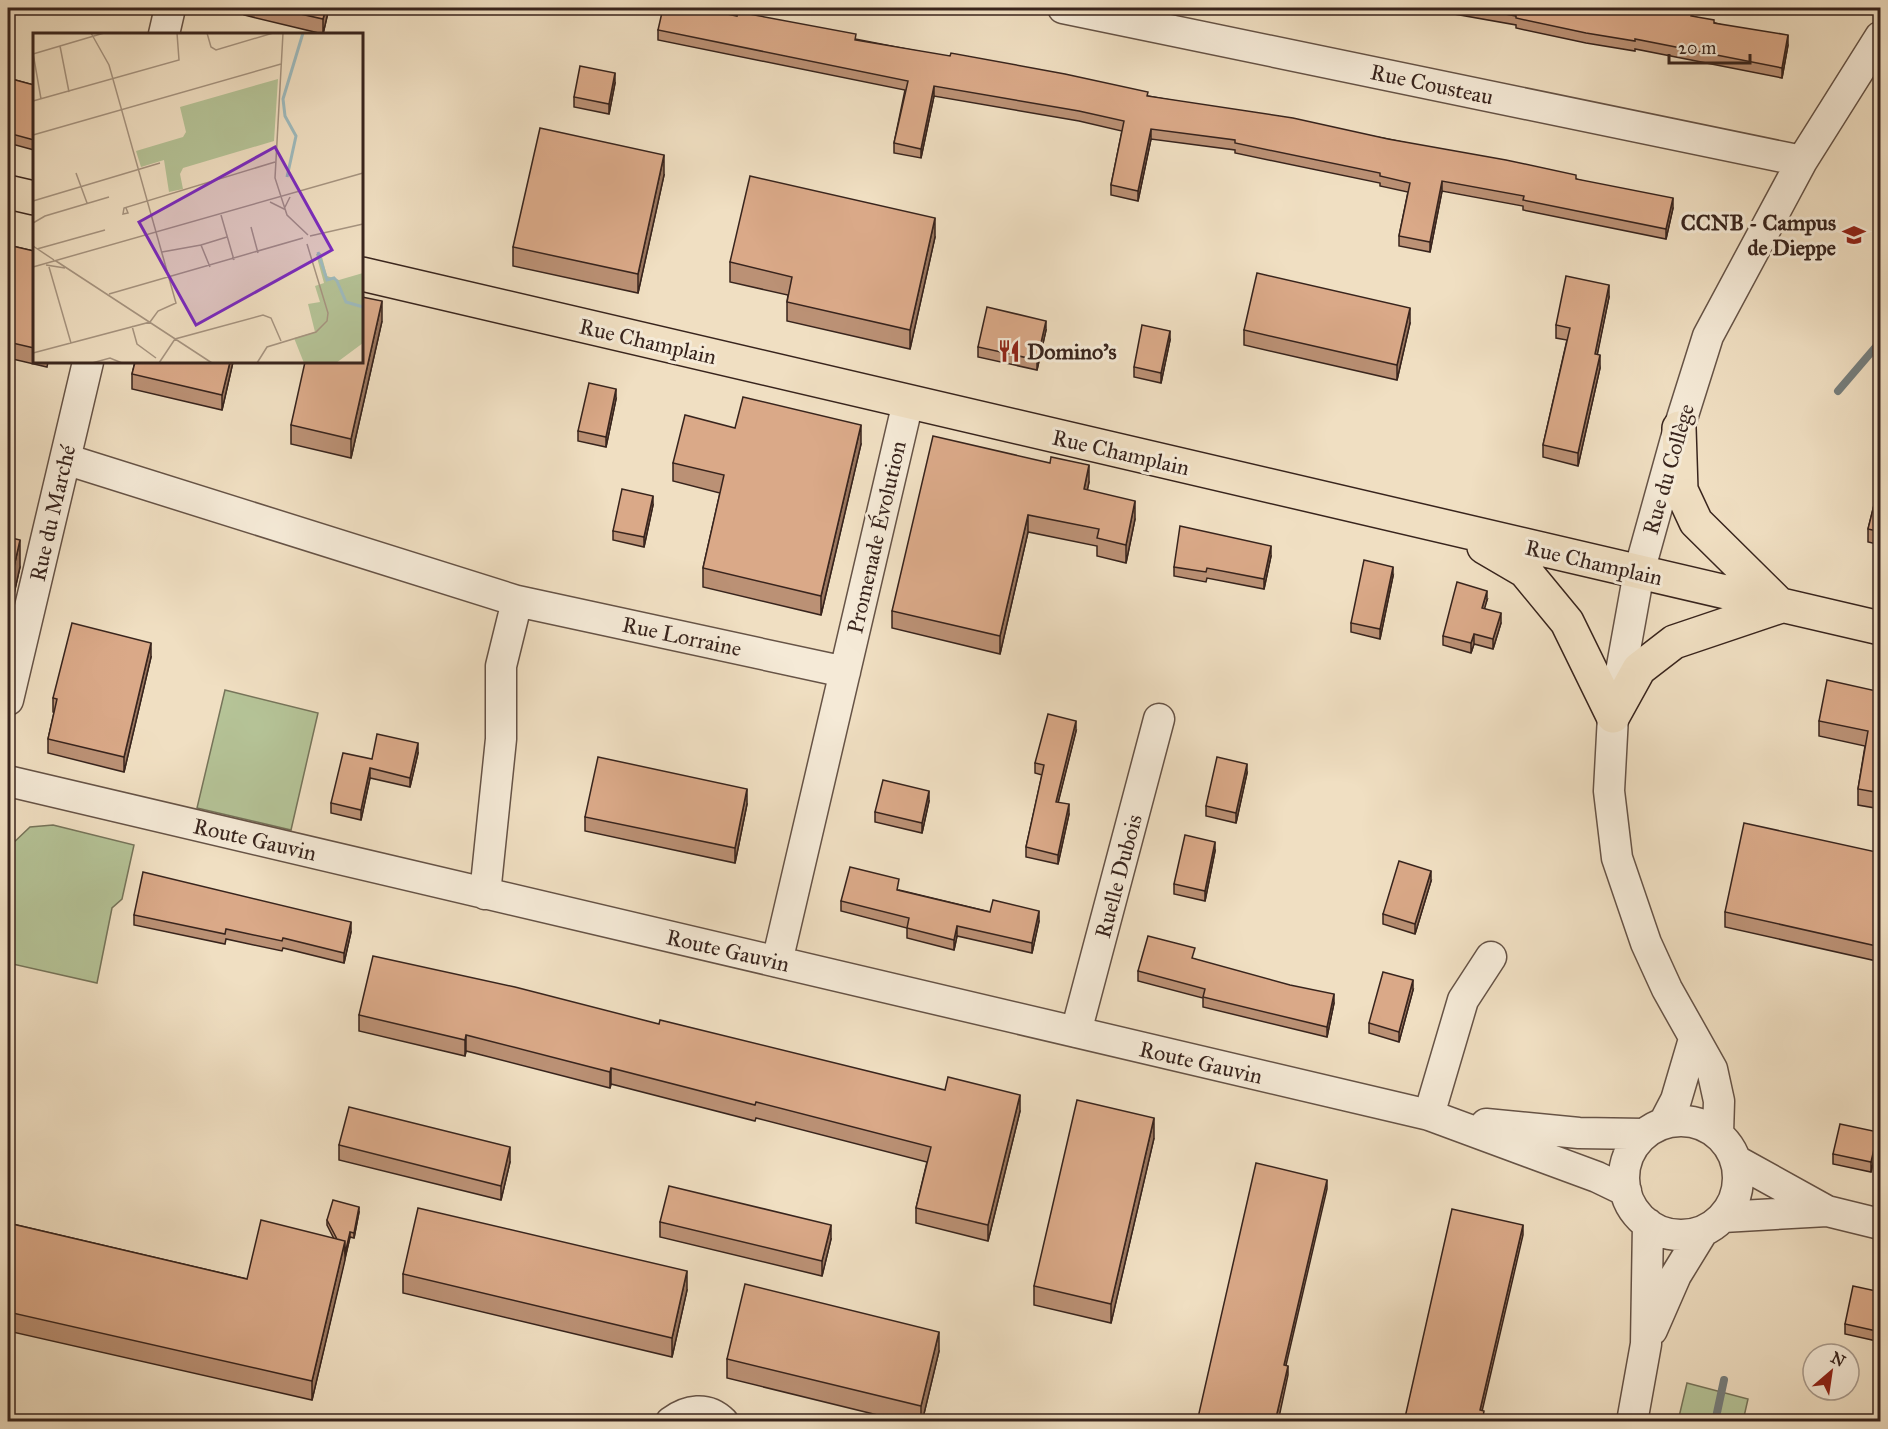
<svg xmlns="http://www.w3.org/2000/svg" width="1888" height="1429" font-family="'IM FELL Great Primer',serif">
	<rect width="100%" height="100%" fill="#f0dfc2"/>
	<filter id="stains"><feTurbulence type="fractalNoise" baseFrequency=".00333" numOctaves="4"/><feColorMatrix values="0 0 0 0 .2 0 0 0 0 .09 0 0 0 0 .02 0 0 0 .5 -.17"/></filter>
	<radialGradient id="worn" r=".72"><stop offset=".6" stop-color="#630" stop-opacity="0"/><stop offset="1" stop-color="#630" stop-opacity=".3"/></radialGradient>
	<path fill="#b5c397" stroke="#76745a" stroke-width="1.5" d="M 225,690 L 318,713 L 291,830 L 197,808 Z
		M 53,825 L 134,845 L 122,899 L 112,908 L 97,983 L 8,963 L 10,846 L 30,827 Z
		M 1687,1383 L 1748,1399 L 1743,1421 L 1678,1421 Z"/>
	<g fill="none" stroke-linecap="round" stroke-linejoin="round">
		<path stroke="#757e7d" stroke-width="8" d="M 1838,391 L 1880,342
			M 1715,1422 L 1724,1380"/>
		<g stroke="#665346" stroke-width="33">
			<path id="minor" d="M 1063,8 L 1802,161
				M 164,34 L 170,8
				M 65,459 L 517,601
				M 8,700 L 88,362
				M 8,781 L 1429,1115 L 1597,1177 L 1626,1191
				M 485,894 L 501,739 L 501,666 L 517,601 L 845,672
				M 777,962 L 908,402
				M 1076,1032 L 1159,719
				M 1429,1115 L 1463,1000 L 1491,957
				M1624 1178a57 57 0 1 1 114 0a57 57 0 1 1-114 0Z
				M 1664,1123 L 1676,1100 L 1694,1039
				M 1486,1124 L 1579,1133 L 1645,1134
				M 1718,1134 L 1719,1101 L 1712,1069 L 1667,989 L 1646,943 L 1617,858 L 1609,791 L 1613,716 L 1639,572 L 1679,428 L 1708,336 L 1802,161 L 1880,37
				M 1735,1160 L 1827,1211 L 1880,1224
				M 1723,1217 L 1827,1211
				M 1652,1330 L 1676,1275 L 1703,1231
				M 671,1422 C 687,1410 707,1406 723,1422
				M 1632,1422 L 1646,1344 L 1648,1224"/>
		</g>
		<g stroke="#38241d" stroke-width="36">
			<path id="major" d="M 8,192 L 34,198
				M 362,274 L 1880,628
				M 1679,428 L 1681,490 L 1696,522 L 1780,605
				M 1484,547 L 1525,571 L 1567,622 L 1613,716
				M 1613,716 L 1639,669 L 1674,642 L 1781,606"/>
		</g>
		<use href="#minor" stroke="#f5ead7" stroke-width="30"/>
		<use href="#major" stroke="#f0dfc2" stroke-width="33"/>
	</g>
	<path fill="#bb9175" stroke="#38241d" stroke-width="1.5" d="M 244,8 L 329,8 L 323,34 L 244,15 Z
		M 1420,8 L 1654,8 L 1692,16 L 1788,45 L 1782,78 L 1635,49 L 1635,51 L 1586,43 L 1516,28 L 1516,25 Z
		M 737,16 L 1148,96 L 1388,139 L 1576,179 L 1673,208 L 1666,239 L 1523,210 L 1523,206 L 1442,191 L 1430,252 L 1399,246 L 1399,236 L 1408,192 L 1380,186 L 1380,183 L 1235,153 L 1235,150 L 1151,139 L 1138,201 L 1111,195 L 1111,185 L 1122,131 L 1079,121 L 934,96 L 921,158 L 894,153 L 894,143 L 905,90 L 658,40 L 658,30 Z
		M 8,78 L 34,85 L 34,150 L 8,143 Z
		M 615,83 L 609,114 L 574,107 L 574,97 Z
		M 664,175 L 638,293 L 513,266 L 513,247 Z
		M 935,237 L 910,349 L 787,321 L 787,302 L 788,295 L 730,282 L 730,262 Z
		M 8,245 L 34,251 L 34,362 L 48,362 L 47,367 L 8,358 Z
		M 1609,297 L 1597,354 L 1600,368 L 1578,466 L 1543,457 L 1543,445 L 1567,340 L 1556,338 L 1556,325 Z
		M 382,321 L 351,458 L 291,444 L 291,425 Z
		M 1410,323 L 1397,380 L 1244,345 L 1244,330 Z
		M 1046,330 L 1037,370 L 978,357 L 978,347 Z
		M 1170,340 L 1161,383 L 1134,377 L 1134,367 Z
		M 135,362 L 233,362 L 222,410 L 132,389 L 132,374 Z
		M 616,399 L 606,447 L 578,441 L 578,431 Z
		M 735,428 L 861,444 L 821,615 L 703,587 L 703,568 L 720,493 L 673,481 L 673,463 Z
		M 1050,463 L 1089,482 L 1087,490 L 1135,519 L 1126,563 L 1097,556 L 1097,546 L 1028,532 L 1000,654 L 892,628 L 892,611 Z
		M 1881,477 L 1881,545 L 1868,542 L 1868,529 Z
		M 653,505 L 644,547 L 613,540 L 613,531 Z
		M 8,537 L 20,567 L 11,607 L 8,606 Z
		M 1271,556 L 1264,589 L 1207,578 L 1206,582 L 1174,576 L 1174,567 Z
		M 1393,576 L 1380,639 L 1351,632 L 1351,623 Z
		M 1487,600 L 1484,608 L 1501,623 L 1493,649 L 1474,644 L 1471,653 L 1443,645 L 1443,636 Z
		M 151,657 L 124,772 L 48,753 L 48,739 L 54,713 L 53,712 L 53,698 Z
		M 1881,692 L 1881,809 L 1858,805 L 1858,789 L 1865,746 L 1819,736 L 1819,721 Z
		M 1076,731 L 1058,802 L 1069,814 L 1058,864 L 1026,857 L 1026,847 L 1042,775 L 1035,773 L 1035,763 Z
		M 418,753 L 410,787 L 370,778 L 361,820 L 331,813 L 331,803 L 372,759 Z
		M 1247,773 L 1236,823 L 1206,816 L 1206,806 Z
		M 929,801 L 922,833 L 875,822 L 875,812 Z
		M 747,804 L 735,863 L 585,831 L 585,817 Z
		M 1215,851 L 1205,901 L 1174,894 L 1174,884 Z
		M 1881,853 L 1881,962 L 1725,927 L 1725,912 Z
		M 1431,881 L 1415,934 L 1383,924 L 1383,914 Z
		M 899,890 L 990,912 L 1039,921 L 1032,953 L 957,936 L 954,950 L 907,938 L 907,928 L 841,911 L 841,901 Z
		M 134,915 L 351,932 L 344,963 L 283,948 L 282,951 L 226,939 L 225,944 L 134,925 Z
		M 1194,959 L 1334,1003 L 1327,1037 L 1203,1007 L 1203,998 L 1138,981 L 1138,971 Z
		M 1413,990 L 1399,1042 L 1369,1033 L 1369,1023 Z
		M 359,1015 L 659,1024 L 1020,1111 L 988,1241 L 916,1223 L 916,1208 L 927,1162 L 756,1118 L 755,1121 L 611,1084 L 610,1088 L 466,1051 L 465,1056 L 359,1031 Z
		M 1154,1138 L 1111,1323 L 1034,1305 L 1034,1286 Z
		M 1878,1142 L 1871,1172 L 1833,1164 L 1833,1154 Z
		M 339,1145 L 510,1162 L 501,1200 L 339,1160 Z
		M 359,1212 L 354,1238 L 350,1237 L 345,1258 L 312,1400 L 8,1331 L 8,1223 L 247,1279 L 334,1239 L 327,1225 L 327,1220 Z
		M 660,1222 L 831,1239 L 822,1276 L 660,1237 Z
		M 403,1274 L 687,1290 L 672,1357 L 403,1293 Z
		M 1881,1292 L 1881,1342 L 1845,1334 L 1845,1324 Z
		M 939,1351 L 922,1422 L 906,1422 L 727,1378 L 727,1359 Z"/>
	<path fill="#99765f" stroke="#38241d" stroke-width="1.5" d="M 326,8 L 329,8 L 323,34 L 323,19 Z
		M 1788,35 L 1788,45 L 1782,78 L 1782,68 Z
		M 615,73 L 615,83 L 609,114 L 609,104 Z
		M 934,86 L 934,96 L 921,158 L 921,149 Z
		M 1151,129 L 1151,139 L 1138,201 L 1138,191 Z
		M 664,155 L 664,175 L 638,293 L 638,274 Z
		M 1442,181 L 1442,191 L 1430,252 L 1430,242 Z
		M 1673,198 L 1673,208 L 1666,239 L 1666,229 Z
		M 935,218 L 935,237 L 910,349 L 910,330 Z
		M 1609,285 L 1609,297 L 1595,366 L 1595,354 Z
		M 382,301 L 382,321 L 351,458 L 351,439 Z
		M 1410,308 L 1410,323 L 1397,380 L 1397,365 Z
		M 1046,321 L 1046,330 L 1037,370 L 1037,360 Z
		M 1170,331 L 1170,340 L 1161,383 L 1161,373 Z
		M 1600,355 L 1600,368 L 1578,466 L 1578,453 Z
		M 230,362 L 233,362 L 222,410 L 222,395 Z
		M 616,389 L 616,399 L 606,447 L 606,437 Z
		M 861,425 L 861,444 L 821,615 L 821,596 Z
		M 1089,465 L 1089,482 L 1084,507 L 1084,489 Z
		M 653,496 L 653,505 L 644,547 L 644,537 Z
		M 1135,501 L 1135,519 L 1126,563 L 1126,545 Z
		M 1028,515 L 1028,532 L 1000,654 L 1000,636 Z
		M 20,540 L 20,567 L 11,607 L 11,580 Z
		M 1271,546 L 1271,556 L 1264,589 L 1264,579 Z
		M 1393,567 L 1393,576 L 1380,639 L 1380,629 Z
		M 1487,591 L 1487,600 L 1482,618 L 1482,608 Z
		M 1501,613 L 1501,623 L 1493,649 L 1493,639 Z
		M 1474,634 L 1474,644 L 1471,653 L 1471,643 Z
		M 151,643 L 151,657 L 124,772 L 124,757 Z
		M 1076,721 L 1076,731 L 1056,811 L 1056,802 Z
		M 418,743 L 418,753 L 410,787 L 410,778 Z
		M 1247,764 L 1247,773 L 1236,823 L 1236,813 Z
		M 370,768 L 370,778 L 361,820 L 361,810 Z
		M 747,789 L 747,804 L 735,863 L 735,848 Z
		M 929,791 L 929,801 L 922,833 L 922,823 Z
		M 1069,804 L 1069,814 L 1058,864 L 1058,855 Z
		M 1215,842 L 1215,851 L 1205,901 L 1205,891 Z
		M 1431,871 L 1431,881 L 1415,934 L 1415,924 Z
		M 1039,911 L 1039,921 L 1032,953 L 1032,943 Z
		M 351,922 L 351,932 L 344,963 L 344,953 Z
		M 957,926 L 957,936 L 954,950 L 954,940 Z
		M 1413,980 L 1413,990 L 1399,1042 L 1399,1032 Z
		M 1334,994 L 1334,1003 L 1327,1037 L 1327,1027 Z
		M 466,1035 L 466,1051 L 465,1056 L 465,1040 Z
		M 611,1068 L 611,1084 L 610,1088 L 610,1072 Z
		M 1020,1095 L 1020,1111 L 988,1241 L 988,1225 Z
		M 1154,1118 L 1154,1138 L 1111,1323 L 1111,1304 Z
		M 1878,1132 L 1878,1142 L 1871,1172 L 1871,1162 Z
		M 510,1147 L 510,1162 L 501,1200 L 501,1186 Z
		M 1327,1180 L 1327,1189 L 1284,1374 L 1284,1365 Z
		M 359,1207 L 359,1212 L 354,1238 L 354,1233 Z
		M 831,1225 L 831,1239 L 822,1276 L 822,1261 Z
		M 1523,1225 L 1523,1235 L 1480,1420 L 1480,1410 Z
		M 350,1232 L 350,1237 L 345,1259 L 345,1254 Z
		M 345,1241 L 345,1260 L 312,1400 L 312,1381 Z
		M 687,1271 L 687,1290 L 672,1357 L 672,1338 Z
		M 939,1332 L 939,1351 L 922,1422 L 921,1422 L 921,1406 Z
		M 1288,1366 L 1288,1375 L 1278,1422 L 1275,1422 Z"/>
	<path fill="#daa988" stroke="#38241d" stroke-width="1.5" d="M 274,8 L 326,8 L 323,19 Z
		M 663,8 L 699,8 L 737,16 L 738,12 L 856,34 L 855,40 L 950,56 L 951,53 L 1065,74 L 1148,92 L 1147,96 L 1293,118 L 1388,139 L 1506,160 L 1576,175 L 1576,179 L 1673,198 L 1666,229 L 1523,200 L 1524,196 L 1442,181 L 1430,242 L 1399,236 L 1410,183 L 1380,176 L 1380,173 L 1235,143 L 1235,140 L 1151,129 L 1138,191 L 1111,185 L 1124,121 L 1079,111 L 934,86 L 921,149 L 894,143 L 908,81 L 658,30 Z
		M 1471,8 L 1654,8 L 1663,9 L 1664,8 L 1673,8 L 1692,11 L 1691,16 L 1714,20 L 1714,23 L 1788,35 L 1782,68 L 1635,39 L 1635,41 L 1586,33 L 1516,18 L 1516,16 Z
		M 580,66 L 615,73 L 609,104 L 574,97 Z
		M 8,78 L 34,85 L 34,140 L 8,133 Z
		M 540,128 L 664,155 L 638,274 L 513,247 Z
		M 750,176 L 935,218 L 910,330 L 787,302 L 792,277 L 730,262 Z
		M 8,245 L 34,251 L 34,348 L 8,342 Z
		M 1257,273 L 1410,308 L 1397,365 L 1244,330 Z
		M 1566,276 L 1609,285 L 1595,354 L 1600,355 L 1578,453 L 1543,445 L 1570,328 L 1556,325 Z
		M 362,297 L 382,301 L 351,439 L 291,425 L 305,362 L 362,362 Z
		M 987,307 L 1046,321 L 1037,360 L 978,347 Z
		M 1142,325 L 1170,331 L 1161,373 L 1134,367 Z
		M 135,362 L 230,362 L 222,395 L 132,374 Z
		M 589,383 L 616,389 L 606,437 L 578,431 Z
		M 743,397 L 861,425 L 821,596 L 703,568 L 724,475 L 673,463 L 685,415 L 735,428 Z
		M 933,436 L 1050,463 L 1051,457 L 1089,465 L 1084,489 L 1135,501 L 1126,545 L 1097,538 L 1099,529 L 1028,515 L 1000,636 L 892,611 Z
		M 1881,477 L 1881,532 L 1868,529 Z
		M 622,489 L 653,496 L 644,537 L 613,531 Z
		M 1180,526 L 1271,546 L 1264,579 L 1207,568 L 1206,572 L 1174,567 Z
		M 8,537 L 20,540 L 11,580 L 8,579 Z
		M 1364,560 L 1393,567 L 1380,629 L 1351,623 Z
		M 1457,582 L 1487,591 L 1482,608 L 1501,613 L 1493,639 L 1474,634 L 1471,643 L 1443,636 Z
		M 72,623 L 151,643 L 124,757 L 48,739 L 57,699 L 53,698 Z
		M 1827,680 L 1881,692 L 1881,793 L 1858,789 L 1868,731 L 1819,721 Z
		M 1048,714 L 1076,721 L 1056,802 L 1069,804 L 1058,855 L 1026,847 L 1044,765 L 1035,763 Z
		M 377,734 L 418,743 L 410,778 L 370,768 L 361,810 L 331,803 L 343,753 L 372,759 Z
		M 598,757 L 747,789 L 735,848 L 585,817 Z
		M 1217,757 L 1247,764 L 1236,813 L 1206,806 Z
		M 883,780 L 929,791 L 922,823 L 875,812 Z
		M 1744,823 L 1881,853 L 1881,947 L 1725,912 Z
		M 1185,835 L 1215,842 L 1205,891 L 1174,884 Z
		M 1399,861 L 1431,871 L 1415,924 L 1383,914 Z
		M 850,867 L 899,879 L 897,890 L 990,912 L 993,900 L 1039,911 L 1032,943 L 957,926 L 954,940 L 907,928 L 909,918 L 841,901 Z
		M 143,872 L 351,922 L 344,953 L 283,938 L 282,941 L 226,929 L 225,934 L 134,915 Z
		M 1148,936 L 1195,948 L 1192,958 L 1290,985 L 1334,994 L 1327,1027 L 1203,997 L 1205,989 L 1138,971 Z
		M 373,956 L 515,987 L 659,1024 L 660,1020 L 945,1090 L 948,1077 L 1020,1095 L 988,1225 L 916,1208 L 931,1147 L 756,1102 L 755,1105 L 611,1068 L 610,1072 L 466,1035 L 465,1040 L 359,1015 Z
		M 1383,972 L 1413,980 L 1399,1032 L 1369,1023 Z
		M 1077,1100 L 1154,1118 L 1111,1304 L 1034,1286 Z
		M 349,1107 L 510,1147 L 501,1186 L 339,1145 Z
		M 1840,1124 L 1878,1132 L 1871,1162 L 1833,1154 Z
		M 1256,1163 L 1327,1180 L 1284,1365 L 1288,1366 L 1275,1422 L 1197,1422 Z
		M 669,1186 L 831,1225 L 822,1261 L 660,1222 Z
		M 333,1200 L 359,1207 L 354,1233 L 350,1232 L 345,1254 L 345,1241 L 337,1239 L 327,1220 Z
		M 418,1208 L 687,1271 L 672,1338 L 403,1274 Z
		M 1452,1209 L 1523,1225 L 1480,1410 L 1484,1411 L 1482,1422 L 1404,1422 Z
		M 261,1220 L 345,1241 L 312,1381 L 8,1312 L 8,1223 L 247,1279 Z
		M 745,1284 L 939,1332 L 921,1406 L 727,1359 Z
		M 1853,1286 L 1881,1292 L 1881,1332 L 1845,1324 Z"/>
	<defs>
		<g id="university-bare" transform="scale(1.8)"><path d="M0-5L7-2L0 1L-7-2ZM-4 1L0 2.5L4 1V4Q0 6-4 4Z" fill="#8f2418" stroke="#f5ead7" stroke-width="2.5" paint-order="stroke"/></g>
		<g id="restaurant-bare" transform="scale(1.8)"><path d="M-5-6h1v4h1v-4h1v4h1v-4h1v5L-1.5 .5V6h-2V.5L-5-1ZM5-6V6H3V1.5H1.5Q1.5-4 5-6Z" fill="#8f2418" stroke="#f5ead7" stroke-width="2.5" paint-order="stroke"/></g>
	</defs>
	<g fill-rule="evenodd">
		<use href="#university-bare" x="1854" y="235"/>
		<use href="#restaurant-bare" x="1009" y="351"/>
	</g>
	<g text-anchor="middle" stroke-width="6" stroke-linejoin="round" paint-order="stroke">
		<g font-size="22" fill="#38241d" stroke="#f5ead7">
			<text transform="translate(1432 84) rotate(12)" y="8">Rue Cousteau</text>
			<text transform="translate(648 341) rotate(13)" y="8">Rue Champlain</text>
			<text transform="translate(1121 452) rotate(13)" y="8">Rue Champlain</text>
			<text transform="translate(1668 469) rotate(-74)" y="8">Rue du Collège</text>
			<text transform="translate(52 513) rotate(-77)" y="8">Rue du Marché</text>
			<text transform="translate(876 537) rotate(-77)" y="8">Promenade Évolution</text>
			<text transform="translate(1594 562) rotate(13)" y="8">Rue Champlain</text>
			<text transform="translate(682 636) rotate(12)" y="8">Rue Lorraine</text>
			<text transform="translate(255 839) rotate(13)" y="8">Route Gauvin</text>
			<text transform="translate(1118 876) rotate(-75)" y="8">Ruelle Dubois</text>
			<text transform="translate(728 950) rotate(13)" y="8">Route Gauvin</text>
			<text transform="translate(1201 1062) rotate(13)" y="8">Route Gauvin</text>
		</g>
		<g font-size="22" font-weight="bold" fill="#38241d" stroke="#f5ead7" text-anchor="end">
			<text x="1836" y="230">CCNB - Campus<tspan x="1836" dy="25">de Dieppe</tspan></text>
			<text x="1027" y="359" text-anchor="start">Domino's</text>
		</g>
	</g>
	<g transform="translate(33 33)">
		<rect width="330" height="330" fill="#f0dfc2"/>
		<path d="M 245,46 L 241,108 L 150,135 L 147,141 L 150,156 L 136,159 L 131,127 L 108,134 L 103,118 L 150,104 L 153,99 L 147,74 ZM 288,220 L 294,243 L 306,247 L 330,240 L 330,310 L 303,330 L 271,330 L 261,305 L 282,299 L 275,271 L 287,269 L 282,253 L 291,250 L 283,221 Z" fill="#b5c397"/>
		<path fill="none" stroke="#9ebabd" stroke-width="3" d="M 254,144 L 263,103 L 252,83 L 250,66 L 270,0M 285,219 L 294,247 L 301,245 L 304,248 L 313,269 L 330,274"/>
		<path fill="none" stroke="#a69480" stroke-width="1.5" d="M 174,0 L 178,14 L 183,17 L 240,0M 250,0 L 242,145 L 254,182 L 275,202M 27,13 L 36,59M 0,20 L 8,66M 0,21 L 71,0M 0,68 L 146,27 L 144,0M 0,102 L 248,31M 43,140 L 54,170M 0,168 L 127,130M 237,169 L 251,176 L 257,164M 93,175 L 95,180 L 90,181 L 91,175 L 242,129M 188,182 L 201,227M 0,190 L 12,183 L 76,164M 218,194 L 225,220M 277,203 L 330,191M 0,213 L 21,227M 4,216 L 72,197M 129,219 L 168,212M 23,228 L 179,330M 13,232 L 32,235M 0,234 L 330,140M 16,234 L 38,310M 177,234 L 168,212 L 194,204M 76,261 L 270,205M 99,293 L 104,311 L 123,325M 0,320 L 117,289 L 125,278 L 143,270 L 76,32 L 58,0M 59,330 L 77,325 L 89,330M 126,330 L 142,306 L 230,282 L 238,285 L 248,308M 224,330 L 234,314 L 283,299 L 294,288 L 295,280 L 274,211"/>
		<path fill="#7b2cbf" fill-opacity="0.15" stroke="#7b2cbf" stroke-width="3" d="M 242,114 L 299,217 L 163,292 L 106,189 Z"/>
		<rect width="330" height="330" fill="none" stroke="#38241d" stroke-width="3"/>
	</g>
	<rect width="1888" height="1429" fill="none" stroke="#f0dfc2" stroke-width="30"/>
	<rect x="9" y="9" width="1870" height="1411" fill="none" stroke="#38241d" stroke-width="3"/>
	<rect x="15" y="15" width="1858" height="1399" fill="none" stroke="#38241d" stroke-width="1.5"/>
	<g transform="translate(1831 1372) rotate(29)"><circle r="28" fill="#f5ead7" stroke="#a99b8d" stroke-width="1.5"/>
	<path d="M0-4.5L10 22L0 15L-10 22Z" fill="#8f2418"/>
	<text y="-9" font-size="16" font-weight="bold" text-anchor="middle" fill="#38241d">N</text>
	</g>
	<path d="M1669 54v9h81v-9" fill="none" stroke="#38241d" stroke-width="3"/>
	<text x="1678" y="54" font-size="18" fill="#38241d" stroke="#f5ead7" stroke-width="4.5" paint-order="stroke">20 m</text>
	<rect width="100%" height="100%" filter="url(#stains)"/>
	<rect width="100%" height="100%" fill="url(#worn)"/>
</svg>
